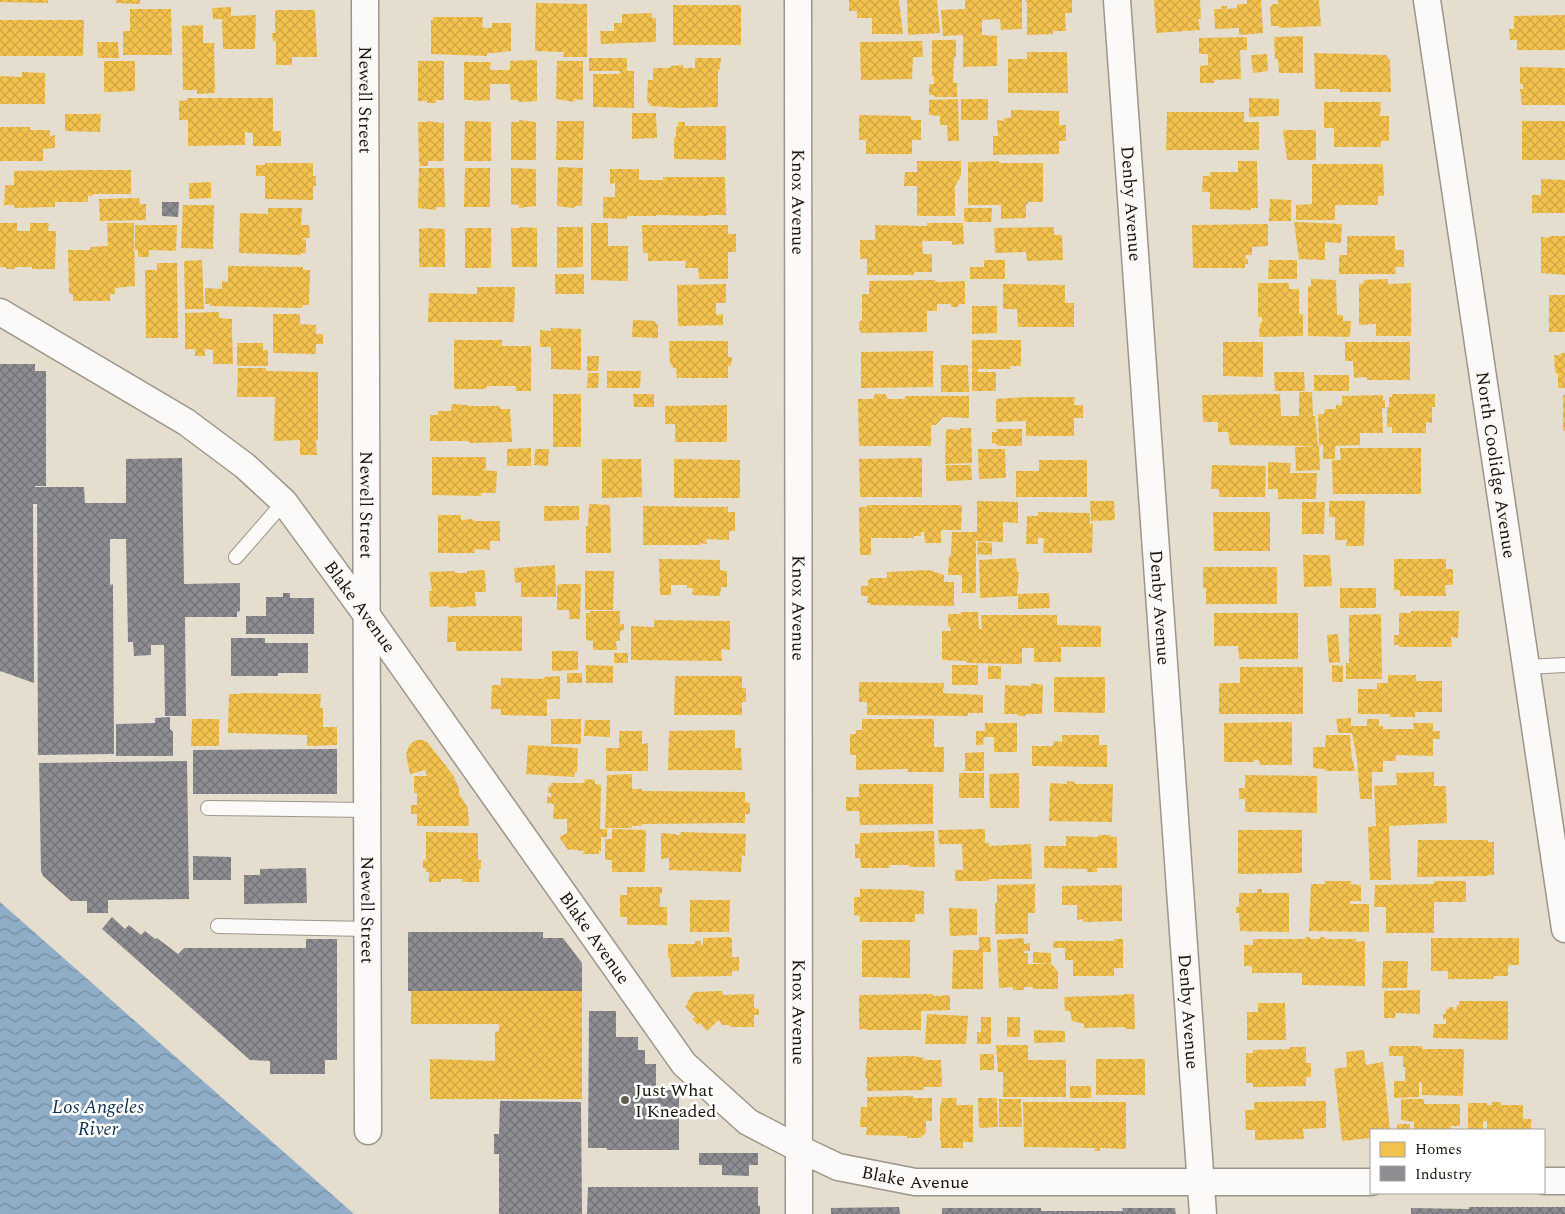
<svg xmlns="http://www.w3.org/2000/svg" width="1565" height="1214" font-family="Spectral,serif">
	<defs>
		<pattern id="water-waves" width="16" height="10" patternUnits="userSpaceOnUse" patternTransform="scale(1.25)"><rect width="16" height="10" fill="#8fadc7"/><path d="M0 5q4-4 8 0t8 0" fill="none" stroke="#748ca0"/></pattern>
		<pattern id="homes-cross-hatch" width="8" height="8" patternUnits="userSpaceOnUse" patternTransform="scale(1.25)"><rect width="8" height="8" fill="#f2c14e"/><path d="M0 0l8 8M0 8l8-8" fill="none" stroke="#cfa543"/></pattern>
		<pattern id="industry-cross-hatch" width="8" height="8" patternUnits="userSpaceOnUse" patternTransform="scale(1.25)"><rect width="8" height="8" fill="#8d8d92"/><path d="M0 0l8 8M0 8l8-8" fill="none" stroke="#727276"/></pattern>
	</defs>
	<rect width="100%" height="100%" fill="#e5decf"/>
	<path fill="url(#water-waves)" d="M 0,902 L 354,1214 L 0,1214 Z"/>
	<path fill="url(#homes-cross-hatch)" d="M 0,0 L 48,0 L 48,3 L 0,2 Z
		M 116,0 L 140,0 L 140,4 L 116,3 Z
		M 849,0 L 899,0 L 903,34 L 872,34 L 872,18 L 857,18 L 857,11 L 849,11 Z
		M 907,0 L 937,0 L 940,33 L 908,35 Z
		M 965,0 L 1022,0 L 1022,29 L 1001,30 L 1000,19 L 982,20 L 982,35 L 997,36 L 997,66 L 963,67 L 963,35 L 943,36 L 941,10 L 965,9 Z
		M 1025,0 L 1072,0 L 1072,13 L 1065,13 L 1066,31 L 1053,31 L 1053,34 L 1027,35 L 1027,2 L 1025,2 Z
		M 1154,0 L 1200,0 L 1201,19 L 1198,19 L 1200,30 L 1156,33 Z
		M 1247,0 L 1261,0 L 1263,33 L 1239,35 L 1239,28 L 1215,29 L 1214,9 L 1222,9 L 1221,6 L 1227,6 L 1227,9 L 1237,8 L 1237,4 L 1247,4 Z
		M 1278,0 L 1319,0 L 1321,26 L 1279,28 L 1279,26 L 1271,26 L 1270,6 L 1272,6 L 1272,4 L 1278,4 Z
		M 536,3 L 587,4 L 587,57 L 563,57 L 564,52 L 535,51 Z
		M 673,5 L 741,5 L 741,45 L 673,45 Z
		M 231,7 L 231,16 L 256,15 L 255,49 L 223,49 L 222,19 L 213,19 L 212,8 Z
		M 130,9 L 171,9 L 172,55 L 123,55 L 123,31 L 130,31 Z
		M 275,10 L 315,10 L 317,57 L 292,57 L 292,65 L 276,65 L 276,41 L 273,41 L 272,33 L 275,33 Z
		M 652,13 L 652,18 L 656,18 L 656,42 L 601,44 L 600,31 L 614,31 L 614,23 L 622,23 L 622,14 Z
		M 1565,15 L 1565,50 L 1517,50 L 1517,40 L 1510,40 L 1509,29 L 1514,29 L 1514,16 Z
		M 433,17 L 483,17 L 482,27 L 486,28 L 492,28 L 492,23 L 511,23 L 511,51 L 494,53 L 487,53 L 487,56 L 431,54 L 431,20 L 433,20 Z
		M 0,20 L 84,20 L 83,56 L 0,56 Z
		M 203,25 L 203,43 L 214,43 L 215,93 L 197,94 L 197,90 L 183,90 L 182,26 Z
		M 1303,36 L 1303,73 L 1279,73 L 1278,59 L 1275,59 L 1274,37 Z
		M 1247,37 L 1247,50 L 1240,50 L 1241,79 L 1214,80 L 1214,83 L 1200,83 L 1200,66 L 1208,65 L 1208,54 L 1199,54 L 1199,38 Z
		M 932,40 L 956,40 L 956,57 L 954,57 L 953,83 L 957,83 L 957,97 L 935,97 L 934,95 L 929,95 L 929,84 L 934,84 L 934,76 L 932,76 Z
		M 922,41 L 923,57 L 913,57 L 912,79 L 861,80 L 860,42 Z
		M 97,42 L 118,42 L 119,58 L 98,58 Z
		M 1027,52 L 1067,52 L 1068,93 L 1008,93 L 1008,59 L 1027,59 Z
		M 1314,53 L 1386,55 L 1390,61 L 1391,92 L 1340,92 L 1340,89 L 1315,89 Z
		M 1267,54 L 1268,71 L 1253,73 L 1251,55 Z
		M 589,58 L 627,58 L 627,71 L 634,71 L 634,108 L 593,107 L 593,74 L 620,74 L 620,71 L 589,71 Z
		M 695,58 L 721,58 L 720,69 L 718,70 L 718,107 L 679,108 L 651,106 L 647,101 L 648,80 L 653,80 L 653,68 L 670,68 L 670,66 L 683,65 L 683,68 L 695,68 Z
		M 537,60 L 537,101 L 518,102 L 519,100 L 511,100 L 510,84 L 490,84 L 490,100 L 473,101 L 473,100 L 464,100 L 464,62 L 491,62 L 490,70 L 510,70 L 510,61 Z
		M 104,61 L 135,61 L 135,91 L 104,92 Z
		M 418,61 L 444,61 L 444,100 L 436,100 L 436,103 L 427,103 L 427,101 L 418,101 Z
		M 557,61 L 583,61 L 583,100 L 574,99 L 575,102 L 556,99 Z
		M 1520,67 L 1565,68 L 1565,105 L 1522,105 L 1520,89 L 1523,89 L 1523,84 L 1520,84 Z
		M 22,72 L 45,73 L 45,104 L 0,104 L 0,76 L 22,77 Z
		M 187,98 L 273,98 L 273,131 L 281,131 L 281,146 L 253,146 L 253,133 L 245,132 L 245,145 L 188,146 L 188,120 L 179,120 L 179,101 L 188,100 Z
		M 1249,98 L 1279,99 L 1279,116 L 1249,117 Z
		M 958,99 L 959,141 L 948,141 L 947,125 L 940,125 L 940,116 L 929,115 L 929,100 Z
		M 961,99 L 988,99 L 988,120 L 961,120 Z
		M 1324,102 L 1381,102 L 1380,116 L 1389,116 L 1389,141 L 1381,141 L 1381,147 L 1334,147 L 1334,128 L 1324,128 Z
		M 1011,110 L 1059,111 L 1059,125 L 1066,125 L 1066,141 L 1059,141 L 1059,154 L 993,155 L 993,136 L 998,136 L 997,120 L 1004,121 L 1004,118 L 1011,118 Z
		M 1167,112 L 1244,112 L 1244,122 L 1259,122 L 1259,150 L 1166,150 Z
		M 632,113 L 656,113 L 657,138 L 632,139 Z
		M 65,114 L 101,114 L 100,132 L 65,131 Z
		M 859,115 L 911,116 L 911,120 L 921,120 L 921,140 L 912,140 L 912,154 L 866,154 L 866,140 L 859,140 Z
		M 519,120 L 536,122 L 536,160 L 511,160 L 511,122 L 519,122 Z
		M 427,121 L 444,123 L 444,161 L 428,161 L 428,166 L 420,166 L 419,161 L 418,122 L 427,122 Z
		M 465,121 L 491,122 L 491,161 L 464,161 Z
		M 557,121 L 584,121 L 583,160 L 556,160 Z
		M 1522,121 L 1565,121 L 1565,160 L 1522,160 Z
		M 678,122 L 685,122 L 685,126 L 726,126 L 726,160 L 674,159 L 674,138 L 676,137 L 676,127 L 678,127 Z
		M 0,127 L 30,127 L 30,130 L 50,130 L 50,136 L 55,135 L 55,148 L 43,149 L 43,161 L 0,161 Z
		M 1283,130 L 1316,130 L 1316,160 L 1287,160 Z
		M 917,161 L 961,161 L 961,176 L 955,186 L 955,216 L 917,216 L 917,186 L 904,186 L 905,172 L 917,172 Z
		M 999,161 L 999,163 L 1043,163 L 1043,202 L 1028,202 L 1028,204 L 1026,204 L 1026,218 L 1001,219 L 1001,205 L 968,205 L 968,162 Z
		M 1238,161 L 1257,161 L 1258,208 L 1251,208 L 1251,210 L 1210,209 L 1210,192 L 1202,192 L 1203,176 L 1210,176 L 1210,172 L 1238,172 Z
		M 265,163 L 313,163 L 313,176 L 316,176 L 316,186 L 313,186 L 313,200 L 265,199 L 265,176 L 256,176 L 256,165 L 265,165 Z
		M 1312,164 L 1383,164 L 1384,196 L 1378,196 L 1378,205 L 1335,205 L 1335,220 L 1296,220 L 1296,205 L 1312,204 Z
		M 558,167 L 583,168 L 582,206 L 575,206 L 574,208 L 557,206 Z
		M 419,168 L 444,168 L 445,207 L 436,207 L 436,210 L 418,208 Z
		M 465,168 L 490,168 L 490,207 L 464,207 Z
		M 511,168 L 536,169 L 536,206 L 519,208 L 519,205 L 511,204 Z
		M 610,169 L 639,169 L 639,180 L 663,180 L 663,177 L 725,177 L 726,215 L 708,215 L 708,216 L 656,215 L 656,216 L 627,216 L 627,219 L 603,218 L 603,197 L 615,197 L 615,183 L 610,184 Z
		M 89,170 L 131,170 L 131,194 L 93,194 L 93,196 L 88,196 L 88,202 L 55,202 L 55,207 L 14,208 L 14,205 L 4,205 L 5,185 L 14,185 L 14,171 Z
		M 1541,179 L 1565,180 L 1565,213 L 1532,213 L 1532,195 L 1541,195 Z
		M 211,182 L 211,198 L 189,199 L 189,183 Z
		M 139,198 L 140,204 L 146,204 L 146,220 L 100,221 L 99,199 Z
		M 1270,199 L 1291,200 L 1291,221 L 1269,221 Z
		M 183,205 L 214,205 L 213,249 L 181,248 Z
		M 268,208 L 302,208 L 301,225 L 309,225 L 310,238 L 302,238 L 302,239 L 306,240 L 306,253 L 301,253 L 301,255 L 239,253 L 240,213 L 268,214 Z
		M 964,208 L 992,208 L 991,222 L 964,222 Z
		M 1294,222 L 1342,224 L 1341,243 L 1325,242 L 1325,260 L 1299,259 Z
		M 0,223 L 17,223 L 17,231 L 30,231 L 30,223 L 49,223 L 48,231 L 56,231 L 55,269 L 32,269 L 32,267 L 15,267 L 15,269 L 6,269 L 6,267 L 0,267 Z
		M 107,223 L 134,223 L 135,286 L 115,288 L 115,294 L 110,294 L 110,301 L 73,301 L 73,294 L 69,294 L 68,250 L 90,250 L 91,247 L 108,246 Z
		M 591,223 L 608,223 L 608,246 L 628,246 L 628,281 L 591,280 Z
		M 927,223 L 963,223 L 964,244 L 952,245 L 952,241 L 922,241 L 923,254 L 932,254 L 932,272 L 914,272 L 914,275 L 867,275 L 867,259 L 860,259 L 860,240 L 875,240 L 875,225 L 927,226 Z
		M 1268,224 L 1268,246 L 1252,247 L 1252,255 L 1245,255 L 1246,259 L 1248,259 L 1248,264 L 1245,264 L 1245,268 L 1193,268 L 1192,225 Z
		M 135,225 L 177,225 L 176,251 L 149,250 L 149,257 L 138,257 L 138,250 L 135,250 Z
		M 642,225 L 728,225 L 728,234 L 736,234 L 736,252 L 728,252 L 728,279 L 699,279 L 698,268 L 685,268 L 686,261 L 648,261 L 648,253 L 643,253 Z
		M 520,227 L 537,228 L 537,267 L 512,267 L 511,228 L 520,228 Z
		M 557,227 L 583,227 L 583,267 L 557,268 Z
		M 1054,227 L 1054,235 L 1062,235 L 1063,260 L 1027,261 L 1026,252 L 995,253 L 994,228 Z
		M 427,228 L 445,229 L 445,267 L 419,267 L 419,229 Z
		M 465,228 L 491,228 L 491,268 L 465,268 Z
		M 1347,236 L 1395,236 L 1395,250 L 1404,250 L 1404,267 L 1395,267 L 1396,274 L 1339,274 L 1339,255 L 1347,255 Z
		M 1549,236 L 1565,236 L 1565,275 L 1541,273 L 1541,237 L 1549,238 Z
		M 202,260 L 204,309 L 185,309 L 184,261 Z
		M 984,260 L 1005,260 L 1005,279 L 970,279 L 970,267 L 984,267 Z
		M 1269,260 L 1297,260 L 1297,279 L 1268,279 Z
		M 157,263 L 177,263 L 178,338 L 146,338 L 145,270 L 157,270 Z
		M 228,266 L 303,267 L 303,270 L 310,270 L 309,305 L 303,305 L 302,308 L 210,306 L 210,304 L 205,304 L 205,288 L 222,289 L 222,281 L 228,282 Z
		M 555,274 L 584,274 L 584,294 L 555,294 Z
		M 1311,279 L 1336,280 L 1337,315 L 1343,315 L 1343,321 L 1351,321 L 1350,337 L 1308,336 L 1308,286 L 1311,286 Z
		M 1388,279 L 1388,284 L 1411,283 L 1411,336 L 1376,336 L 1376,324 L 1359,325 L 1359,284 L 1363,284 L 1364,280 Z
		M 935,280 L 936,282 L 965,281 L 965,304 L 959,304 L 958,307 L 951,307 L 951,304 L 937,304 L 937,311 L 927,311 L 927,332 L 862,333 L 859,329 L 859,322 L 862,320 L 862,294 L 869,294 L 869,281 Z
		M 1258,283 L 1289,283 L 1289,289 L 1299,289 L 1299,314 L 1303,314 L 1303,336 L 1259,337 L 1260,323 L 1262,323 L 1262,317 L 1258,317 Z
		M 726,284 L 726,303 L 716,303 L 716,315 L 723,314 L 723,325 L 678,326 L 677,285 Z
		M 1003,284 L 1065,285 L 1065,303 L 1074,303 L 1074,327 L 1018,327 L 1017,309 L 1003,309 Z
		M 477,287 L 515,287 L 514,322 L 428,322 L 429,293 L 477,294 Z
		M 1549,295 L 1565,295 L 1565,332 L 1549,332 Z
		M 972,306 L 997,306 L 997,333 L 972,334 Z
		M 219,312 L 219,318 L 232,319 L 232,329 L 231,330 L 232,332 L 233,364 L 213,364 L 213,350 L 205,349 L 205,356 L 195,356 L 195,349 L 185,349 L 185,313 Z
		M 273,314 L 300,314 L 300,324 L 316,325 L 316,334 L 323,334 L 323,344 L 316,344 L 316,354 L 273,353 Z
		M 633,320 L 655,321 L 656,324 L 658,324 L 658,338 L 632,337 Z
		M 551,328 L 581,329 L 581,370 L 551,369 L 551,347 L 540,347 L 540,330 L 551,331 Z
		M 454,340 L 502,340 L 502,346 L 531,346 L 531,391 L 516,391 L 516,386 L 487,386 L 486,389 L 454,389 Z
		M 972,340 L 1021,340 L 1021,366 L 1010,366 L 1011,369 L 978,369 L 978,372 L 996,372 L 996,391 L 972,391 Z
		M 669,341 L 728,341 L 728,357 L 732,357 L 731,366 L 728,366 L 728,378 L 677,378 L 676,368 L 673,368 L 672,364 L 670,364 Z
		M 1223,342 L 1263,342 L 1263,377 L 1223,376 Z
		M 1345,342 L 1410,342 L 1410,380 L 1367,380 L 1367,377 L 1354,378 L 1353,361 L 1345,361 Z
		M 237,343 L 263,343 L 263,350 L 268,350 L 268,366 L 237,366 Z
		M 933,351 L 933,387 L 861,388 L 861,352 Z
		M 1561,353 L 1565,353 L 1565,388 L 1558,388 L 1558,373 L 1555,373 L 1554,355 L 1561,355 Z
		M 587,356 L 599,356 L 598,371 L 587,371 Z
		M 941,365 L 968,365 L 969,392 L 941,392 Z
		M 238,368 L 266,368 L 266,371 L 318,372 L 318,440 L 316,440 L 317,455 L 300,455 L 300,440 L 274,441 L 275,397 L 237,397 Z
		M 607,371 L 641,371 L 640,388 L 607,388 Z
		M 1274,372 L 1304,372 L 1305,391 L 1275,391 Z
		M 588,373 L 599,373 L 598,388 L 587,388 Z
		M 1314,375 L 1349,375 L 1349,391 L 1314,391 Z
		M 1299,392 L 1312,392 L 1313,416 L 1315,416 L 1318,446 L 1230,445 L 1228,432 L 1218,432 L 1218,422 L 1203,422 L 1202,395 L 1280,394 L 1281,416 L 1299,416 Z
		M 553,394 L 581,394 L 581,447 L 553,447 Z
		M 633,394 L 654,394 L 654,407 L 634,407 Z
		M 875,394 L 885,394 L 888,399 L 905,399 L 905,396 L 969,396 L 969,418 L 943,417 L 936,425 L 931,425 L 931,446 L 859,446 L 858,399 L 873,399 Z
		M 1392,394 L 1435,394 L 1435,407 L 1432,407 L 1432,423 L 1426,422 L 1426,433 L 1392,433 L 1392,427 L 1387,427 L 1387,407 L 1389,407 L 1389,397 L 1392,397 Z
		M 1383,395 L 1383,400 L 1385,400 L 1385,408 L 1382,408 L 1383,433 L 1360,433 L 1360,445 L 1335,446 L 1335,459 L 1323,459 L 1323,445 L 1319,445 L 1318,414 L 1324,414 L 1325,409 L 1336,409 L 1336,405 L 1342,405 L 1342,396 Z
		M 1563,395 L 1565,395 L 1565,431 L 1563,431 Z
		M 1026,397 L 1075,397 L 1074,405 L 1083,405 L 1083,418 L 1074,418 L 1074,436 L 1026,436 L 1026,421 L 996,422 L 996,399 Z
		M 452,404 L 468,405 L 469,406 L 500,406 L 500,409 L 510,409 L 512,442 L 469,443 L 469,441 L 430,441 L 430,415 L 438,415 L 438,411 L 451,411 Z
		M 727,405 L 727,442 L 675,442 L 675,424 L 665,424 L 665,406 Z
		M 960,428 L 971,428 L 972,463 L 945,464 L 946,429 L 960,430 Z
		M 996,429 L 1022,429 L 1022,446 L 997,446 L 997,444 L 992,443 L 992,432 L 997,432 Z
		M 1317,446 L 1319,446 L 1320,470 L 1296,471 L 1295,447 Z
		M 531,448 L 531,466 L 507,466 L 507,449 Z
		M 1340,448 L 1421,448 L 1421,494 L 1333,494 L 1332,460 L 1341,460 Z
		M 535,449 L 549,449 L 548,466 L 534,465 Z
		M 978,449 L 1005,449 L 1006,478 L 979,479 Z
		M 432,457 L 486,457 L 486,469 L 481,470 L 497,471 L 496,493 L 481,493 L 481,496 L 432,495 Z
		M 922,458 L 922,497 L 860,497 L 859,459 Z
		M 602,459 L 641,459 L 642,497 L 602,498 Z
		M 674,459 L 740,460 L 740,498 L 674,498 Z
		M 1039,460 L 1087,460 L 1087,497 L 1016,497 L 1016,471 L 1039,471 Z
		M 1268,462 L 1291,463 L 1290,473 L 1317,473 L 1316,499 L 1278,499 L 1278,489 L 1268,489 Z
		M 946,465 L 971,465 L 972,480 L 946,481 Z
		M 1212,465 L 1266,466 L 1265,497 L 1219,497 L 1219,489 L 1211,489 Z
		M 977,501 L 1018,502 L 1018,523 L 1003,522 L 1003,542 L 976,541 L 976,593 L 962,593 L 962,575 L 948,575 L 949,555 L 951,555 L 952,532 L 977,532 Z
		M 1090,501 L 1114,501 L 1115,520 L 1091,521 Z
		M 1329,501 L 1365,501 L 1364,546 L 1346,546 L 1347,540 L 1335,540 L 1335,517 L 1329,517 Z
		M 1302,502 L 1325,502 L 1324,534 L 1302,534 Z
		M 589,504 L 610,505 L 611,553 L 586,553 L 586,526 L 588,526 Z
		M 867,505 L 962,505 L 961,530 L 941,530 L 941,543 L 925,543 L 924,532 L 921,532 L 921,536 L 913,536 L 914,538 L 871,538 L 871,555 L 860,555 L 859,507 L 867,507 Z
		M 544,506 L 579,506 L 579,520 L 544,521 Z
		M 643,506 L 728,507 L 728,512 L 735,512 L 735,531 L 729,531 L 729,540 L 706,539 L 707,544 L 700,543 L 700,545 L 643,545 Z
		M 1038,512 L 1090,513 L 1090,524 L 1093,523 L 1092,553 L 1043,553 L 1044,538 L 1038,538 L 1038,544 L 1026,544 L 1027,516 L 1038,516 Z
		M 1213,512 L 1270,512 L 1270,551 L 1214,551 Z
		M 438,515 L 461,515 L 461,520 L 472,519 L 475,521 L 500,521 L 500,541 L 490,541 L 490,550 L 475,549 L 475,553 L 438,553 Z
		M 978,542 L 992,543 L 992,555 L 977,554 Z
		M 1303,555 L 1330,555 L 1332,586 L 1304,587 Z
		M 1016,558 L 1017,572 L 1019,572 L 1017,594 L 1049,593 L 1050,608 L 1018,609 L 1018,596 L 980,598 L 979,560 Z
		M 659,559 L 720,560 L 720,570 L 727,571 L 727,587 L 721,587 L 720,596 L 692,595 L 693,588 L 687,588 L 687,585 L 671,585 L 671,595 L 660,595 Z
		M 1394,559 L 1446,559 L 1446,569 L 1453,569 L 1453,585 L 1445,585 L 1446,596 L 1400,596 L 1400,590 L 1394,590 Z
		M 555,565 L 556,597 L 521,597 L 521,582 L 515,583 L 514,568 Z
		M 1203,567 L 1277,567 L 1277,604 L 1206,604 L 1206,588 L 1203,588 Z
		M 485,570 L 486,592 L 475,592 L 476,606 L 449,608 L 449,606 L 430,607 L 429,591 L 432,591 L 429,572 L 455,571 L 455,573 L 467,573 L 467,571 Z
		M 929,570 L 944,575 L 944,582 L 954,582 L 954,606 L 870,605 L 870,603 L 867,603 L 868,596 L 861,596 L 861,586 L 868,586 L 868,580 L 870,580 L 871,578 L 887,578 L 887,572 Z
		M 585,571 L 614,571 L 613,610 L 585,610 Z
		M 562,584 L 581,584 L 580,619 L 569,619 L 569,610 L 557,610 L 557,585 Z
		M 1340,588 L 1376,588 L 1376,608 L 1340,608 Z
		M 590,611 L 620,611 L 620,624 L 624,624 L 624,630 L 620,631 L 620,641 L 616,641 L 617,650 L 593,650 L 593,641 L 586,640 L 586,613 L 590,613 Z
		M 1411,611 L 1459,611 L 1458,638 L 1451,637 L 1452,647 L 1399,647 L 1399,645 L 1394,645 L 1394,635 L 1399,635 L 1399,613 L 1411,613 Z
		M 961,612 L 978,612 L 979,629 L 982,629 L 981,615 L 1057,615 L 1057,625 L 1101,626 L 1101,647 L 1061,647 L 1061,662 L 1034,662 L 1034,648 L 1022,648 L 1022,664 L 967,663 L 966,661 L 942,660 L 942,631 L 951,631 L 950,627 L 948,626 L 948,614 L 961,614 Z
		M 1214,613 L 1298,613 L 1298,659 L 1239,659 L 1238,646 L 1214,646 Z
		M 1381,614 L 1382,679 L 1346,679 L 1346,663 L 1349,663 L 1349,615 Z
		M 448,616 L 522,616 L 522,651 L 456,651 L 456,642 L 447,642 Z
		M 654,620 L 730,621 L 730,650 L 721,649 L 722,661 L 631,660 L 631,626 L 654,627 Z
		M 1338,634 L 1340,662 L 1329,663 L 1327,635 Z
		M 552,651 L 578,651 L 578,670 L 552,671 Z
		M 614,653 L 628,653 L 628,663 L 614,663 Z
		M 586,665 L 613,666 L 613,683 L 586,683 Z
		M 952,665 L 978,665 L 978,685 L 952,685 Z
		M 1332,665 L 1343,666 L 1343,682 L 1332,682 Z
		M 988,666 L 1001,666 L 1001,679 L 988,679 Z
		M 1240,667 L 1303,667 L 1303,714 L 1219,714 L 1219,683 L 1240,683 Z
		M 567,673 L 582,673 L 582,683 L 567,683 Z
		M 1388,675 L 1416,675 L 1416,681 L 1442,681 L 1442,712 L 1415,712 L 1415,717 L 1390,717 L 1390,714 L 1358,714 L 1358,689 L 1377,689 L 1377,683 L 1388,683 Z
		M 560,676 L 560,699 L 547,699 L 547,716 L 501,715 L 501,709 L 491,709 L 492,685 L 501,685 L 501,678 L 544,679 L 543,677 Z
		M 675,676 L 742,676 L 742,688 L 746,688 L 746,702 L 742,702 L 742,715 L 674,715 Z
		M 1054,677 L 1105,677 L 1105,713 L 1054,712 Z
		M 859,682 L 944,683 L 943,693 L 983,695 L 983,713 L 968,713 L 968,716 L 867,715 L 867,702 L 859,702 Z
		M 1031,683 L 1043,685 L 1042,714 L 1026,714 L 1025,716 L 1018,716 L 1018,714 L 1004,714 L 1005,685 L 1031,686 Z
		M 240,693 L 321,694 L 320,708 L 323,708 L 323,727 L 337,727 L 337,745 L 307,746 L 307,735 L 228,733 L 229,694 L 241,694 Z
		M 1351,718 L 1351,726 L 1367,726 L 1367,719 L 1379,719 L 1379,726 L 1383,726 L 1383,729 L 1414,729 L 1413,723 L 1433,723 L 1433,731 L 1440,731 L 1440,739 L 1433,739 L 1433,756 L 1396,755 L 1396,761 L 1383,761 L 1383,772 L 1372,772 L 1372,799 L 1360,799 L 1357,759 L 1352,733 L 1338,733 L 1336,719 Z
		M 192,719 L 219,719 L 219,746 L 191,746 Z
		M 551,719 L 581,719 L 581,744 L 551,744 Z
		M 862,719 L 934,719 L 934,747 L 944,747 L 944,772 L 908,772 L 908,769 L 856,770 L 856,755 L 850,755 L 850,734 L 856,734 L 856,730 L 862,730 Z
		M 585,720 L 610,720 L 610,737 L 584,736 Z
		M 1292,722 L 1292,765 L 1260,765 L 1259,760 L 1254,760 L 1254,762 L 1224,762 L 1224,723 Z
		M 985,723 L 1017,723 L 1017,752 L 994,752 L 994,737 L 984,737 L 983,745 L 976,745 L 976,731 L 985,731 Z
		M 735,730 L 735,748 L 741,748 L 742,770 L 668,770 L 669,731 Z
		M 619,731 L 642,731 L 642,744 L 648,743 L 648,771 L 606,771 L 606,748 L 619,748 Z
		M 1062,735 L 1099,735 L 1099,745 L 1107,745 L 1107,767 L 1032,766 L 1032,746 L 1053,746 L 1054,741 L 1062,742 Z
		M 1326,735 L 1350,735 L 1352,761 L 1353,761 L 1355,771 L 1325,771 L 1325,769 L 1313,768 L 1313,747 L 1325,747 Z
		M 417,740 L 423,740 L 428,743 L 453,775 L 459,788 L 459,794 L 468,808 L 469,826 L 417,826 L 417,814 L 411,814 L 411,805 L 417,805 L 417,793 L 414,793 L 414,776 L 427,776 L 425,770 L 410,774 L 406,754 L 410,744 Z
		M 528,745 L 578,748 L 577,772 L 575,772 L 574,777 L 526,774 Z
		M 984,752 L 984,771 L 965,771 L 965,753 Z
		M 1434,772 L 1434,786 L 1446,786 L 1447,823 L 1389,826 L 1391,880 L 1370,880 L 1368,827 L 1376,826 L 1374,786 L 1397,785 L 1396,773 Z
		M 959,773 L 984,773 L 984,798 L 959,798 Z
		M 1019,773 L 1019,808 L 990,808 L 989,774 Z
		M 632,774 L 632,789 L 642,789 L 642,791 L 745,792 L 745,802 L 750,803 L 750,814 L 745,814 L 745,823 L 642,824 L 642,826 L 632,826 L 632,828 L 605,828 L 607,775 Z
		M 1245,775 L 1317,776 L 1317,813 L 1245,812 L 1245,799 L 1239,799 L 1239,788 L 1245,788 Z
		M 585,779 L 595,780 L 595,784 L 601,785 L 600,829 L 607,829 L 607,837 L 601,837 L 601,851 L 599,850 L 599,854 L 583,854 L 584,851 L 573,850 L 572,849 L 568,850 L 559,837 L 567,833 L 567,819 L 553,819 L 554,804 L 547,803 L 547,796 L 551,797 L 551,793 L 548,793 L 549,786 L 551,786 L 551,783 L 584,783 Z
		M 1067,781 L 1075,782 L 1075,784 L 1113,784 L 1112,822 L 1049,821 L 1050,783 L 1067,784 Z
		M 859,784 L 933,784 L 933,824 L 860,825 L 859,811 L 846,811 L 846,797 L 859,797 Z
		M 612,829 L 646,830 L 645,872 L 612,872 L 612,860 L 605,860 L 605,839 L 612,839 Z
		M 985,829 L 985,843 L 989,843 L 989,846 L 1031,844 L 1032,879 L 989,879 L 988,881 L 955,881 L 955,870 L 963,870 L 962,844 L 939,844 L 938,830 Z
		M 1238,830 L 1302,830 L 1302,873 L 1238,874 Z
		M 934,831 L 935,867 L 909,867 L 909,865 L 889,865 L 890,868 L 861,868 L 860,858 L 855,858 L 855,844 L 860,844 L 860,833 Z
		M 426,832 L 478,833 L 478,860 L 481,860 L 481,869 L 479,869 L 479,882 L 462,882 L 462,879 L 441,879 L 441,882 L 429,882 L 429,872 L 426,872 L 426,869 L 423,868 L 423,860 L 426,860 Z
		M 681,832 L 746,834 L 745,856 L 742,855 L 741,872 L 669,870 L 669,858 L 661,859 L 661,833 L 675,834 L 676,835 L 680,835 Z
		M 1098,835 L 1111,835 L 1111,837 L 1117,837 L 1117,868 L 1097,868 L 1097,872 L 1087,872 L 1087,869 L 1044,868 L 1044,846 L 1066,846 L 1066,836 L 1098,837 Z
		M 1418,840 L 1488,840 L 1488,842 L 1494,842 L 1494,875 L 1488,875 L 1488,876 L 1417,877 Z
		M 1325,881 L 1351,881 L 1351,884 L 1361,885 L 1361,901 L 1350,901 L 1350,904 L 1369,904 L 1369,932 L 1309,931 L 1311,884 L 1325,884 Z
		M 1434,881 L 1466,881 L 1466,902 L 1434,902 L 1434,933 L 1386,933 L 1386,907 L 1374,907 L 1375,885 L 1434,884 Z
		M 1035,884 L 1035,913 L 1028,913 L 1028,934 L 995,934 L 995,903 L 997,903 L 997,885 Z
		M 1122,885 L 1122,921 L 1083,922 L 1083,919 L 1077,920 L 1077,905 L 1062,905 L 1062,886 Z
		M 627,887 L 662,887 L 662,894 L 660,894 L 660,907 L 667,907 L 667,925 L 627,925 L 627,917 L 620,917 L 620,895 L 627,895 Z
		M 860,889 L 917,890 L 917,891 L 924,891 L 924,914 L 915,914 L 915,922 L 860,922 L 860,916 L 854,915 L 854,897 L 860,897 Z
		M 1257,889 L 1262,889 L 1262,893 L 1289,893 L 1289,932 L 1240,931 L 1239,913 L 1236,913 L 1236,907 L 1239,907 L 1239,893 L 1257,893 Z
		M 690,900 L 730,900 L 729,932 L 690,932 Z
		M 949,908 L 977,909 L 977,935 L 950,936 Z
		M 731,937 L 732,941 L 732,957 L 739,957 L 739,971 L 732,971 L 732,976 L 671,977 L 670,958 L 668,958 L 668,944 L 695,944 L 695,941 L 701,941 L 701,945 L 703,945 L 703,938 Z
		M 979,937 L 990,937 L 991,952 L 983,952 L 983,989 L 952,989 L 953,950 L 979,950 Z
		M 1305,937 L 1310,937 L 1310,939 L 1320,939 L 1320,937 L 1325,937 L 1325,939 L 1356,939 L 1356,942 L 1365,941 L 1365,986 L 1302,985 L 1302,973 L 1252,973 L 1252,966 L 1244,966 L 1244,945 L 1253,945 L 1253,939 L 1306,939 Z
		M 1024,938 L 1024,944 L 1030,943 L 1030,951 L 1024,951 L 1024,953 L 1028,953 L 1028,964 L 1052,964 L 1058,972 L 1058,989 L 1033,989 L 1033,987 L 1024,987 L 1024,990 L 1013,990 L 1013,987 L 999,988 L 997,940 Z
		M 1431,938 L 1519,938 L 1519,965 L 1508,965 L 1508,976 L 1494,976 L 1493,979 L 1448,979 L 1448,971 L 1431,971 Z
		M 1114,939 L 1123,939 L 1123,968 L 1114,968 L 1114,976 L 1073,976 L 1073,960 L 1065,960 L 1065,948 L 1053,948 L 1054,941 L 1114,941 Z
		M 862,940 L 910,940 L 910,978 L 862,977 Z
		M 1033,952 L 1051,953 L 1051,964 L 1033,963 Z
		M 1383,961 L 1408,961 L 1407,988 L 1382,988 Z
		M 1420,990 L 1420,1014 L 1396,1013 L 1395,1018 L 1384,1018 L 1384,991 Z
		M 411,991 L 582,991 L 582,1099 L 430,1099 L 430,1059 L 495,1061 L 495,1032 L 499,1031 L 499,1024 L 411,1024 Z
		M 722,991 L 723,995 L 754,994 L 754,1008 L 759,1009 L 759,1015 L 754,1015 L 754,1027 L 730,1027 L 730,1025 L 722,1025 L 719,1020 L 707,1031 L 700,1023 L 698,1025 L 692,1019 L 695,1017 L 685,1007 L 688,1003 L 687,1002 L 691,998 L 690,996 L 695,992 Z
		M 933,994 L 933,996 L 950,995 L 950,1010 L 921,1011 L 921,1030 L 867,1030 L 866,1029 L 859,1029 L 859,995 Z
		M 1124,994 L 1134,994 L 1135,1029 L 1125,1029 L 1125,1027 L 1084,1028 L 1084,1024 L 1072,1021 L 1070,1011 L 1065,1011 L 1064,997 L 1124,995 Z
		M 1459,1001 L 1508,1001 L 1508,1040 L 1433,1038 L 1434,1024 L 1446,1024 L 1446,1019 L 1443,1019 L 1443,1014 L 1446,1014 L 1446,1009 L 1449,1009 L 1449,1007 L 1453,1007 L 1454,1010 L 1456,1010 L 1457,1005 L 1459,1005 Z
		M 1258,1003 L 1285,1003 L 1286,1040 L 1247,1040 L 1247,1012 L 1258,1012 Z
		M 927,1014 L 968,1016 L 966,1044 L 925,1044 Z
		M 981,1017 L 991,1017 L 991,1044 L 977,1044 L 977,1032 L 981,1032 Z
		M 1007,1017 L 1020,1017 L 1020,1037 L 1007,1037 Z
		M 1034,1030 L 1065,1031 L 1065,1042 L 1034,1043 Z
		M 996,1045 L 1028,1045 L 1028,1060 L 1066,1060 L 1066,1097 L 1003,1097 L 1003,1072 L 998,1072 Z
		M 1389,1046 L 1422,1046 L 1422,1049 L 1464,1049 L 1463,1096 L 1422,1095 L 1422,1082 L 1419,1082 L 1419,1097 L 1394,1098 L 1394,1081 L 1405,1081 L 1405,1067 L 1403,1067 L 1403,1056 L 1389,1056 Z
		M 1290,1047 L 1306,1047 L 1306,1063 L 1311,1063 L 1311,1077 L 1306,1077 L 1306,1086 L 1253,1087 L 1253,1083 L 1246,1083 L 1246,1053 L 1253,1053 L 1253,1050 L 1290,1049 Z
		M 1364,1050 L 1366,1065 L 1383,1062 L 1390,1130 L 1371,1130 L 1371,1138 L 1342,1141 L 1334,1069 L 1347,1067 L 1346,1052 Z
		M 980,1054 L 994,1054 L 994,1070 L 980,1070 Z
		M 912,1056 L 924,1058 L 923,1060 L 941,1060 L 942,1087 L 923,1087 L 924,1090 L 867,1091 L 867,1078 L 865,1078 L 867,1057 Z
		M 1096,1059 L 1145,1059 L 1145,1095 L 1096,1095 Z
		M 1070,1086 L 1091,1086 L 1091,1098 L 1070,1098 Z
		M 913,1096 L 913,1098 L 932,1098 L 932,1121 L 926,1121 L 926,1133 L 920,1138 L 907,1138 L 907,1136 L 866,1135 L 867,1127 L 860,1127 L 861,1107 L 867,1107 L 867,1097 Z
		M 942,1098 L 957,1098 L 956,1105 L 973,1105 L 973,1142 L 963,1142 L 963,1148 L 941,1148 L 941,1140 L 940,1140 L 940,1105 L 941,1105 Z
		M 978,1098 L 997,1098 L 998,1127 L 979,1128 Z
		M 999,1099 L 1021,1099 L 1022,1127 L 999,1127 Z
		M 1401,1099 L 1424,1099 L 1424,1104 L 1460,1104 L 1460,1126 L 1451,1126 L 1451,1130 L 1414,1130 L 1414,1122 L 1401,1120 Z
		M 1326,1101 L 1326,1128 L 1303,1129 L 1304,1139 L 1255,1140 L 1255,1130 L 1246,1130 L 1245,1110 L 1254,1110 L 1254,1102 Z
		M 1023,1102 L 1126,1102 L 1126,1149 L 1100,1148 L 1100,1151 L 1095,1151 L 1095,1148 L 1024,1147 Z
		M 1492,1102 L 1501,1102 L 1501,1105 L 1523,1105 L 1523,1119 L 1531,1119 L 1531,1130 L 1487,1130 L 1487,1121 L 1483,1121 L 1483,1130 L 1468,1130 L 1468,1103 L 1487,1103 L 1487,1105 L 1492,1105 Z
		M 1397,1124 L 1410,1124 L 1410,1130 L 1397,1130 Z"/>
	<path fill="url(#industry-cross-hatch)" d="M 162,202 L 179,202 L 178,217 L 162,216 Z
		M 0,364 L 35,364 L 35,371 L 46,371 L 46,486 L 35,486 L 35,487 L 84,487 L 85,503 L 126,503 L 126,459 L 182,458 L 184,584 L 240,583 L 240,611 L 237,612 L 237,617 L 185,617 L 186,716 L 165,716 L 164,645 L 151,645 L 151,655 L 134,656 L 133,642 L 128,642 L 126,539 L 110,539 L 110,585 L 113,584 L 114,754 L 38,755 L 37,504 L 33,504 L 34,683 L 0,671 Z
		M 283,593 L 290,593 L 290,598 L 314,598 L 314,634 L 246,634 L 246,616 L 266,616 L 266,597 L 283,597 Z
		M 231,638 L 265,638 L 265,643 L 308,643 L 308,673 L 278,673 L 278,676 L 231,676 Z
		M 170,717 L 170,729 L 173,732 L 173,756 L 116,756 L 116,724 L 155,723 L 155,718 Z
		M 337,749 L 337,794 L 193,794 L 193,750 Z
		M 187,761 L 189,899 L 108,900 L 108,913 L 87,913 L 87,901 L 71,901 L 43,876 L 41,871 L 39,763 Z
		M 193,856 L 231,857 L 231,880 L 193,880 Z
		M 306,868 L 307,903 L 244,904 L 244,875 L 260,875 L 260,869 Z
		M 112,917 L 125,929 L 129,925 L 141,935 L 145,931 L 155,939 L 157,938 L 178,954 L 184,948 L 306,948 L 306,939 L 337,939 L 337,1060 L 325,1060 L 325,1074 L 270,1074 L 270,1061 L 250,1060 L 102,929 Z
		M 408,932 L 543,932 L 543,938 L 563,938 L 582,963 L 582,991 L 408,991 Z
		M 589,1011 L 616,1011 L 616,1037 L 638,1037 L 638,1050 L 645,1050 L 645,1064 L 656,1064 L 656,1090 L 679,1090 L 679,1150 L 607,1150 L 607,1148 L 588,1148 Z
		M 500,1101 L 581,1102 L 582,1214 L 499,1214 L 499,1154 L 494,1154 L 494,1134 L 499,1134 Z
		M 699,1153 L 758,1153 L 758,1165 L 749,1165 L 749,1176 L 722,1175 L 722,1165 L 699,1165 Z
		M 588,1187 L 758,1187 L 758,1206 L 760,1206 L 760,1214 L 587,1214 Z
		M 899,1207 L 900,1214 L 831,1214 L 831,1208 Z
		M 1469,1207 L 1565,1207 L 1565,1214 L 1411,1214 L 1411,1208 L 1469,1209 Z
		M 942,1208 L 1041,1208 L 1041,1211 L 1123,1211 L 1122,1208 L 1175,1208 L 1176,1214 L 942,1214 Z"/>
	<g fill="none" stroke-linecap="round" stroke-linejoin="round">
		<g stroke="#9b968b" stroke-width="16">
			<path id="lane" d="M 236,557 L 284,502
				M 1526,667 L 1565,665
				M 208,808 L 367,810
				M 218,926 L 367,929"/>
		</g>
		<g stroke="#9b968b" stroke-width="29">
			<g id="street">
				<path id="s1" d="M 365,0 L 368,1131"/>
				<path id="s2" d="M 798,0 L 799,1214"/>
				<path id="s3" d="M 1117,0 L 1203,1214"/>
				<path id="s4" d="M 1427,0 L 1565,929"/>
				<path id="s5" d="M 0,312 L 186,422 L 245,466 L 284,502 L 366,614 L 684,1064 L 748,1122 L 800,1149 L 838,1167 L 915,1182 L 1371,1182"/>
				<path d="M 1544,1181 L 1565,1181"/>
			</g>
		</g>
		<use href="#lane" stroke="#fbfaf8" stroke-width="14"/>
		<use href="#street" stroke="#fbfaf8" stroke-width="26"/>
	</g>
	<circle fill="#615c50" stroke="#fff" stroke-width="2" cx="625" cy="1100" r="5"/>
	<g text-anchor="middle" stroke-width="5" stroke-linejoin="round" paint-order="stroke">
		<g font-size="18" fill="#1a160c" stroke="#fff">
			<text dy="6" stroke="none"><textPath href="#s1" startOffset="100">Newell Street</textPath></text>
			<text dy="6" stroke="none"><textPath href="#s2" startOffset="202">Knox Avenue</textPath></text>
			<text dy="6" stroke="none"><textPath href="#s3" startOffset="204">Denby Avenue</textPath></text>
			<text dy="6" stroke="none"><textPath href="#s4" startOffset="470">North Coolidge Avenue</textPath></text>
			<text dy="6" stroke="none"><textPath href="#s1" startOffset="505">Newell Street</textPath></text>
			<text dy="6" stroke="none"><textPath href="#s5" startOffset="472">Blake Avenue</textPath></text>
			<text dy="6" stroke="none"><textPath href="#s2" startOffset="608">Knox Avenue</textPath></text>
			<text dy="6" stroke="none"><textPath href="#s3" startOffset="609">Denby Avenue</textPath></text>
			<text dy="6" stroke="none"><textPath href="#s1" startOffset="910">Newell Street</textPath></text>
			<text dy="6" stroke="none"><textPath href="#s5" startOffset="878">Blake Avenue</textPath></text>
			<text dy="6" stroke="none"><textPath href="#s3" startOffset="1014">Denby Avenue</textPath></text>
			<text dy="6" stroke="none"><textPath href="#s2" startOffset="1012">Knox Avenue</textPath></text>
			<text dy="6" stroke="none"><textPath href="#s5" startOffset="1298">Blake Avenue</textPath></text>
		</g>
		<g font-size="18" fill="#1a160c" stroke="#fff" text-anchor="start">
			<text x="635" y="1096">Just What<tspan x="635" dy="21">I Kneaded</tspan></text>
		</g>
		<g font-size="19" font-style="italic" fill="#0d304e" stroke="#fff">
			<text x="98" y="1113">Los Angeles<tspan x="98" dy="22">River</tspan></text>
		</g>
	</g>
	<rect x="1370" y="1129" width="175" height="65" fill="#ffffff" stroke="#a3a29e"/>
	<rect x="1380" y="1142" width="25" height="15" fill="#f2c14e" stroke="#a3a29e"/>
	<text x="1415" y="1154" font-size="15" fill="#1a160c">Homes</text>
	<rect x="1380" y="1166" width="25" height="15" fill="#8d8d92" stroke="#a3a29e"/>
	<text x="1415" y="1179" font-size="15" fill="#1a160c">Industry</text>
</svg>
